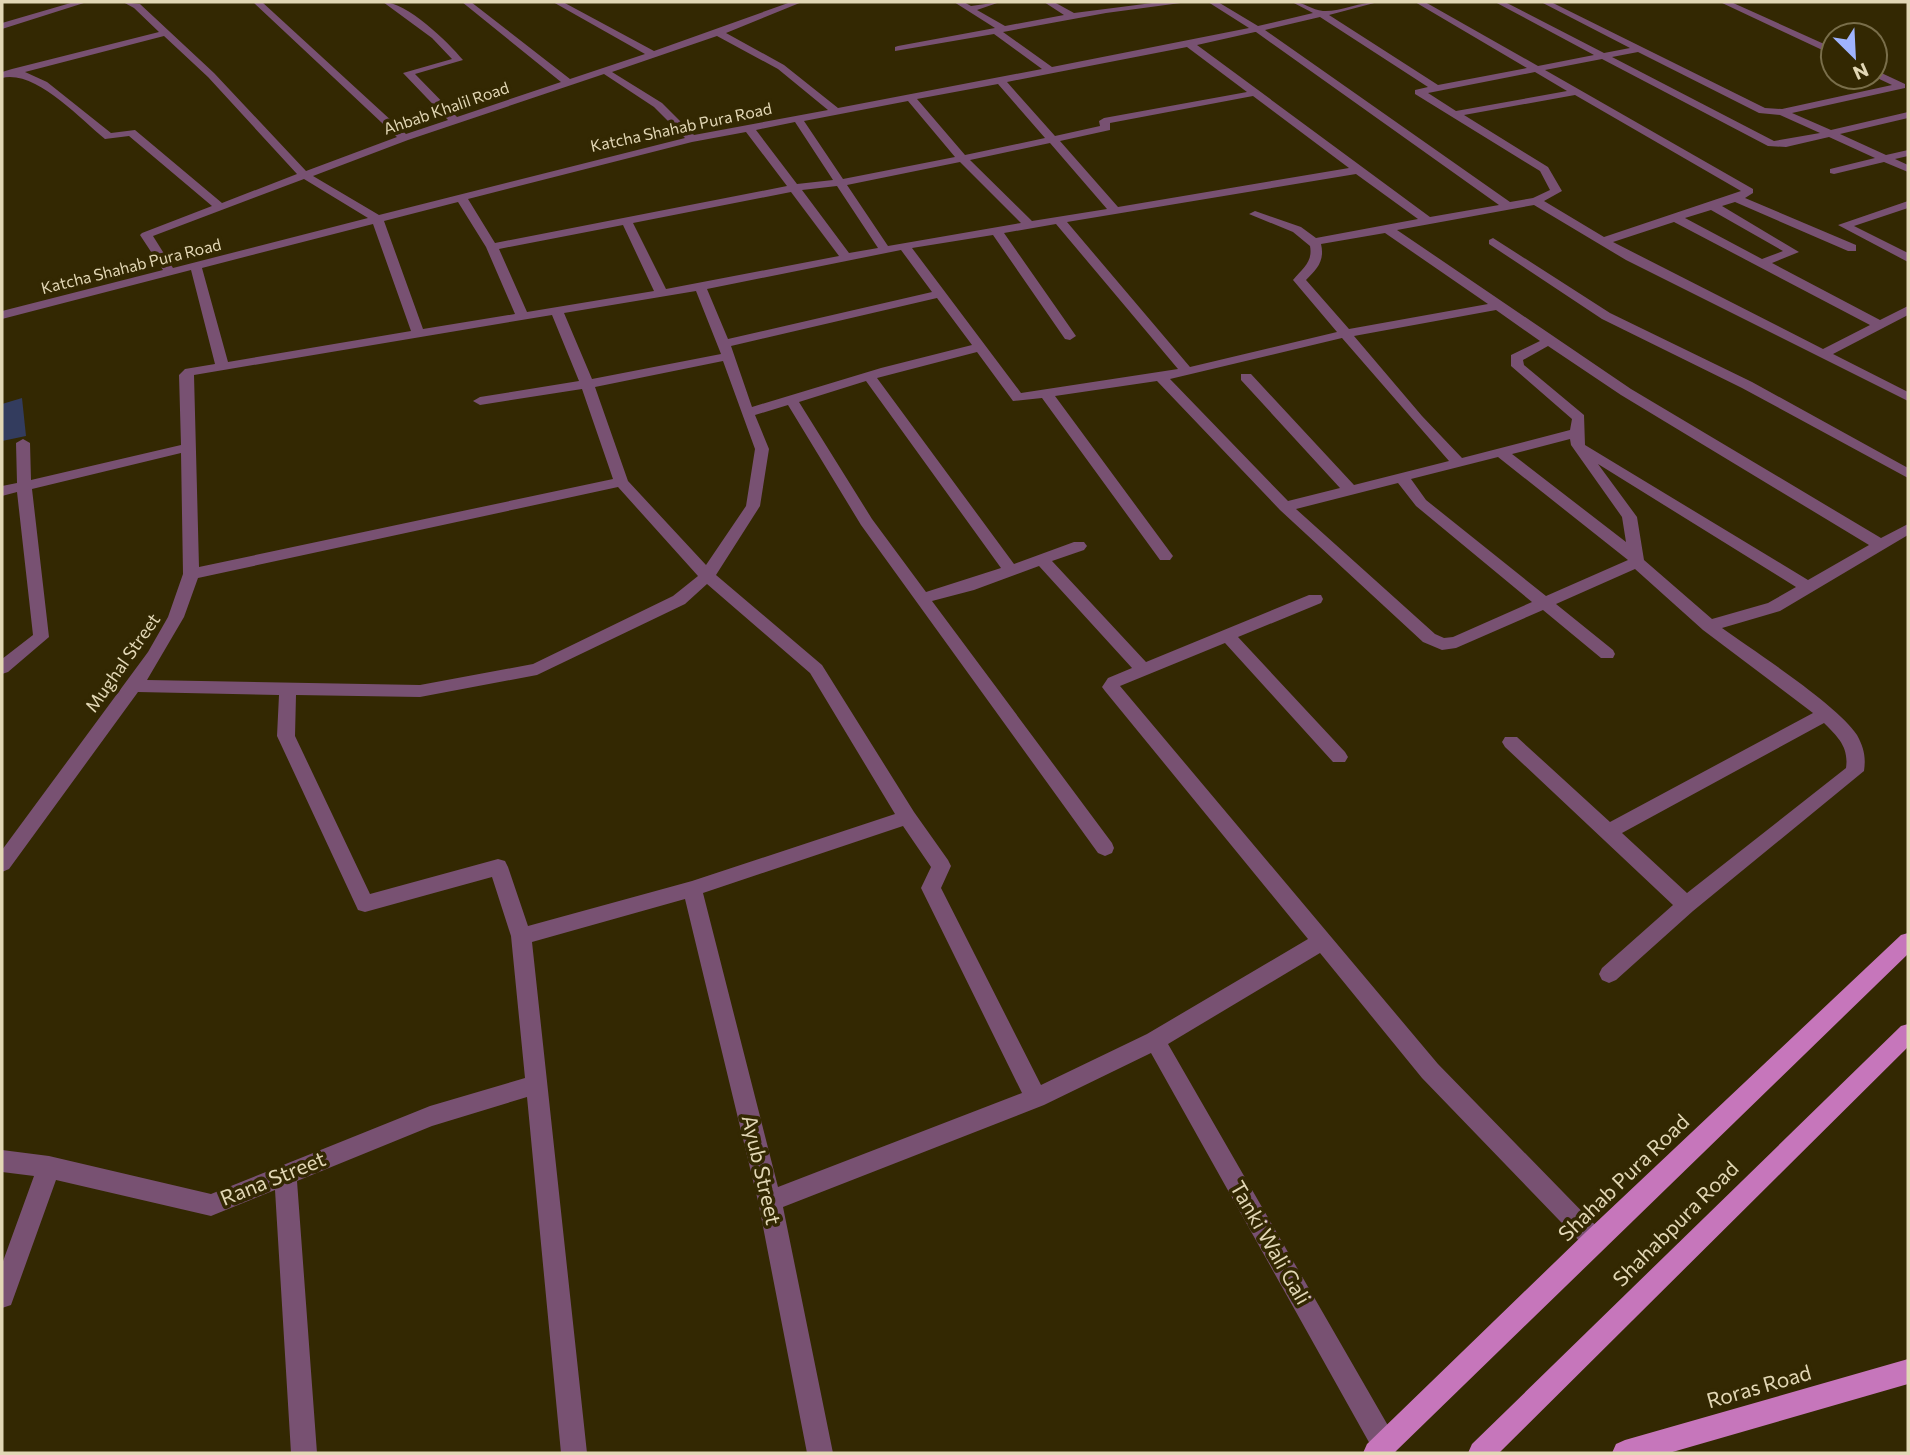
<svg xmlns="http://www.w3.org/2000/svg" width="1910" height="1455" font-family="Commissioner,sans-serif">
	<rect width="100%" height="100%" fill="#332802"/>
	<path fill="#333c5e" d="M 22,398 L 26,436 L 2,441 L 2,404 Z"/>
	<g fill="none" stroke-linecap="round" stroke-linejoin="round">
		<path fill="#785172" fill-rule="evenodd" d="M 74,2 L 87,2 L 2,29 L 2,23 Z
			M 123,2 L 140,4 L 214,73 L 306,171 L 397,137 L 253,2 L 262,2 L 406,134 L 448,120 L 403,73 L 452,59 L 432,38 L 383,2 C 407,2 448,42 463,60 L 415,74 L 457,117 L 561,82 L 462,2 L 471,2 L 570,79 L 645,54 L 553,2 L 563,2 L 654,51 L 791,2 L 802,2 L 726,33 L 784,65 L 838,108 L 1042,69 L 994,34 L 895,51 L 895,47 L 898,46 L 995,28 L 954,2 L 964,2 L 971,6 L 1000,2 L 977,10 L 1005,26 L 1064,15 L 1044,2 L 1054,2 L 1074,13 L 1160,2 L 1188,2 L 1106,13 L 1003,32 L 1052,67 L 1249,28 L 1208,2 L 1218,2 L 1258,26 L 1313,13 L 1292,2 C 1304,2 1312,10 1323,11 C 1339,12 1360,2 1378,2 L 1329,15 L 1438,85 L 1527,68 L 1415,2 L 1425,2 L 1538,66 L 1594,55 L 1495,2 L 1505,2 L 1604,53 L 1630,48 L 1541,2 L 1551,2 L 1765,108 L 1782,109 L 1892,85 L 1875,77 L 1875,70 L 1905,84 L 1905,88 L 1792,113 L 1831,130 L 1908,112 L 1908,118 L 1840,134 L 1886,155 L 1908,150 L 1908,156 L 1895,159 L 1908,165 L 1908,172 L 1884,162 L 1834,174 L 1830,173 L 1830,169 L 1875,158 L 1829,137 L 1786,147 L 1768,146 L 1602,59 L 1545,70 L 1753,189 L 1753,193 L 1745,198 L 1856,245 L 1856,251 L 1848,251 L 1735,202 L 1722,206 L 1799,252 L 1772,263 L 1880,320 L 1908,306 L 1908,315 L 1833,354 L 1908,392 L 1908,401 L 1626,260 L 1534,205 L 1397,230 L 1631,389 L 1881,538 L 1908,524 L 1908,535 L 1780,611 L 1722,628 C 1754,651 1839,706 1857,735 C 1864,748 1866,757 1864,771 L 1693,911 L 1616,980 L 1609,983 L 1602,980 L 1599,974 L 1602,968 L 1673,905 L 1505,747 L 1502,742 L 1505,737 L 1517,737 L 1610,822 L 1813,713 L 1703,630 L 1635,569 L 1556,604 L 1613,650 L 1615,654 L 1613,658 L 1601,658 L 1543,610 L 1456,648 L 1442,650 L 1423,642 L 1280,510 L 1157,381 L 1055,396 L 1170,552 L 1173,556 L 1170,560 L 1160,560 L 1042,398 L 1013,401 L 977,352 L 877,378 L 1014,564 L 1074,542 L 1084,542 L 1087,546 L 1084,550 L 1052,561 L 1146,662 L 1309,595 L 1321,595 L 1323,599 L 1321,603 L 1238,637 L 1345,752 L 1348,757 L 1345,762 L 1333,762 L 1225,643 L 1120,686 L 1438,1064 L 1602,1232 L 1606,1240 L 1602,1248 L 1594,1252 L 1586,1248 L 1422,1078 L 1320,953 L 1168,1044 L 1394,1436 L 1398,1445 L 1395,1453 L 1375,1453 L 1151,1053 L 1044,1105 L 783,1207 L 833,1453 L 807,1453 L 758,1201 L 685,899 L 532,942 L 587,1453 L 561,1453 L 527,1097 L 432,1126 L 297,1181 L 317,1453 L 291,1453 L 275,1190 L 211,1216 L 56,1180 L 11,1305 L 2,1308 L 2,1264 L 34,1176 L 2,1172 L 2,1150 L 49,1156 L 211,1194 L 430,1106 L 525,1078 L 511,936 L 492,877 L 365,912 L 358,910 L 277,736 L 279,695 L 138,692 L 9,869 L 2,872 L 2,850 L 148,652 L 168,617 L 183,574 L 181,453 L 32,489 L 49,637 L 8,672 L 2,674 L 2,659 L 33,635 L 17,492 L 2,496 L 2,486 L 17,483 L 16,443 L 23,439 L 30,443 L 31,480 L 181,445 L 179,375 L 185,369 L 215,364 L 191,270 L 2,319 L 2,311 L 163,270 L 140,235 L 142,233 L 212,206 L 129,136 L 105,139 C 79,118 36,70 2,78 L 2,72 L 12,69 L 159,32 L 134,8 ZM 1320,17 L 1428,87 L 1415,90 L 1415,94 L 1540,171 L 1550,190 L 1533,198 L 1510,202 L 1265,30 ZM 1255,32 L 1256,32 L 1499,205 L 1430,217 L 1197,45 ZM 164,36 L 208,77 L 297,174 L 222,203 L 135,130 L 111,133 L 47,82 L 25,72 ZM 717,36 L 778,69 L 828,110 L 694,135 L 662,103 L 612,72 ZM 1187,47 L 1247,92 L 1104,118 L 1099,121 L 1100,126 L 1055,136 L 1007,82 ZM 1638,52 L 1759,113 L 1780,115 L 1820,133 L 1774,141 L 1612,57 ZM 1535,72 L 1567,91 L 1456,111 L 1428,93 ZM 604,74 L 654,107 L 685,138 L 379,215 L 313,176 L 408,140 ZM 998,84 L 1045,138 L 965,155 L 917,99 ZM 1575,95 L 1741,191 L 1604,237 L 1544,201 L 1562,191 L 1548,167 L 1464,115 ZM 1253,96 L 1349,168 L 1118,207 L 1060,141 L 1110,130 L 1110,123 ZM 908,101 L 955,157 L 843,179 L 804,121 ZM 795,122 L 833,180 L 797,184 L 756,130 ZM 746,132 L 787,186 L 495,243 L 468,199 L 692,142 ZM 1050,143 L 1107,209 L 1032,221 L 970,160 ZM 960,162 L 1021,223 L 888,246 L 847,185 ZM 1356,174 L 1418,219 L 1316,238 L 1301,227 L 1255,211 L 1249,214 L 1293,232 L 1310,246 C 1313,262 1303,268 1293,280 L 1337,332 L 1190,367 L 1067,222 ZM 304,179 L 368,218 L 173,268 L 153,236 ZM 837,186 L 878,248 L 849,253 L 802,190 ZM 791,192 L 839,256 L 666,289 L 633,223 ZM 458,202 L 486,247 L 515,314 L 423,329 L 384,221 ZM 1711,210 L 1783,251 L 1762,259 L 1685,218 ZM 1674,222 L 1870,325 L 1823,349 L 1613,242 ZM 373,224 L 411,331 L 228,362 L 202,268 ZM 1056,224 L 1178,369 L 1021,393 L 912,248 L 993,235 L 1065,339 L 1070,340 L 1076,336 L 1004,233 ZM 623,225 L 654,291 L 527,312 L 499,249 ZM 1385,233 L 1488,304 L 1349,329 L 1306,280 C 1317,269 1325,261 1321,244 ZM 901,250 L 932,292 L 728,339 L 707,289 ZM 696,291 L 721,354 L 592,379 L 564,313 ZM 937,298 L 972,345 L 881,368 L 752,407 L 731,346 ZM 1496,310 L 1540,341 L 1511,355 L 1511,366 L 1572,419 L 1570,430 L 1462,458 L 1422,416 L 1354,336 ZM 552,315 L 579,381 L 480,397 L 473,401 L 480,405 L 582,389 L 613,479 L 199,567 L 194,375 ZM 1342,338 L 1449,461 L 1354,485 L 1251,374 L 1241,374 L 1241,380 L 1340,488 L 1288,501 L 1170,379 ZM 1548,346 L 1621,395 L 1869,545 L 1808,580 L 1585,445 L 1584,415 L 1524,365 L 1523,360 ZM 723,361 L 755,449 L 746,506 L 706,565 L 628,481 L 595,387 ZM 866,381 L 1001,568 L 926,592 L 872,519 L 799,402 ZM 788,405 L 861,525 L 1098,853 L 1105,856 L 1112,853 L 1114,848 L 1112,843 L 932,601 L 974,590 L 1039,566 L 1132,668 L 1108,678 L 1102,687 L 1105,691 L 1308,939 L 1147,1034 L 1041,1085 L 941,888 L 951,866 L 948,860 L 914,812 L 822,665 L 716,575 L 760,506 L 769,449 L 755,415 ZM 1570,439 L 1571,445 L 1622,517 L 1626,542 L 1512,454 ZM 1498,457 L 1628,560 L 1546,596 L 1426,500 L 1411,479 ZM 1598,464 L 1796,587 L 1768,603 L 1712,619 L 1644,560 L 1637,517 ZM 1398,483 L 1416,506 L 1532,602 L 1453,637 L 1444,638 L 1435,634 L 1296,509 ZM 618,487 L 698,576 L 673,596 L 533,664 L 420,685 L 147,680 L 184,617 L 198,578 ZM 707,584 L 810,673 L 895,814 L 692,881 L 528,926 L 508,867 L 505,861 L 498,859 L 370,894 L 295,736 L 296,695 L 420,697 L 537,675 L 685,604 ZM 1824,723 C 1838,737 1849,747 1846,768 L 1687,893 L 1622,833 ZM 903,826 L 931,867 L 921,888 L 1022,1093 L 778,1187 L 703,893 Z
			M 1720,2 L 1731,2 L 1833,48 L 1833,55 Z
			M 1908,201 L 1908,208 L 1854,226 L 1908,253 L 1908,262 L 1838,225 Z
			M 1493,238 L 1610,313 L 1752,382 L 1908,468 L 1908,478 L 1742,388 L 1602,319 L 1489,244 L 1489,240 Z"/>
		<path fill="#c676bb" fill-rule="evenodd" d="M 1908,933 L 1908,954 L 1394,1453 L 1363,1453 L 1367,1444 L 1586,1232 L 1901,935 Z
			M 1908,1024 L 1908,1047 L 1499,1453 L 1468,1453 L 1472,1444 L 1901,1026 Z
			M 1908,1359 L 1908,1384 L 1669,1453 L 1612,1453 L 1616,1444 L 1625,1440 Z"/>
	</g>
	<g text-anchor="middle" stroke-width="7" stroke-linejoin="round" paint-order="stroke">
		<g font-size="16" fill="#e2d7b5" stroke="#332802">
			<text transform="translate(446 108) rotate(-19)" y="6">Ahbab Khalil Road</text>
			<text transform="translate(681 127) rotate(-12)" y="6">Katcha Shahab Pura Road</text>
			<text transform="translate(131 266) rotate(-14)" y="6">Katcha Shahab Pura Road</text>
		</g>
		<g font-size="18" fill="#e2d7b5" stroke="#332802">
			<text transform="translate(123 663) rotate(-55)" y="6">Mughal Street</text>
		</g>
		<g font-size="21" fill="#e2d7b5" stroke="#332802">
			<text transform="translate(761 1170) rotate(77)" y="7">Ayub Street</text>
			<text transform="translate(1624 1178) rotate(-44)" y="7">Shahab Pura Road</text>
			<text transform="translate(273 1179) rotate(-22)" y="7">Rana Street</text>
			<text transform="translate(1676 1224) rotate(-45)" y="7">Shahabpura Road</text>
			<text transform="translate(1270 1243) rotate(60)" y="7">Tanki Wali Gali</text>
			<text transform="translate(1759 1387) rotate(-16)" y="7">Roras Road</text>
		</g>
	</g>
	<rect width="1910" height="1455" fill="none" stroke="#e2d7b5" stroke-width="7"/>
	<g transform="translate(1854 56) rotate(156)"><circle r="33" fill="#332802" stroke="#796e4a" stroke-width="2"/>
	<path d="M0-5L12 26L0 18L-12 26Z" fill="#9fb3fd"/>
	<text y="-10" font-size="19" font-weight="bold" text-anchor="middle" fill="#e2d7b5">N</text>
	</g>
</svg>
